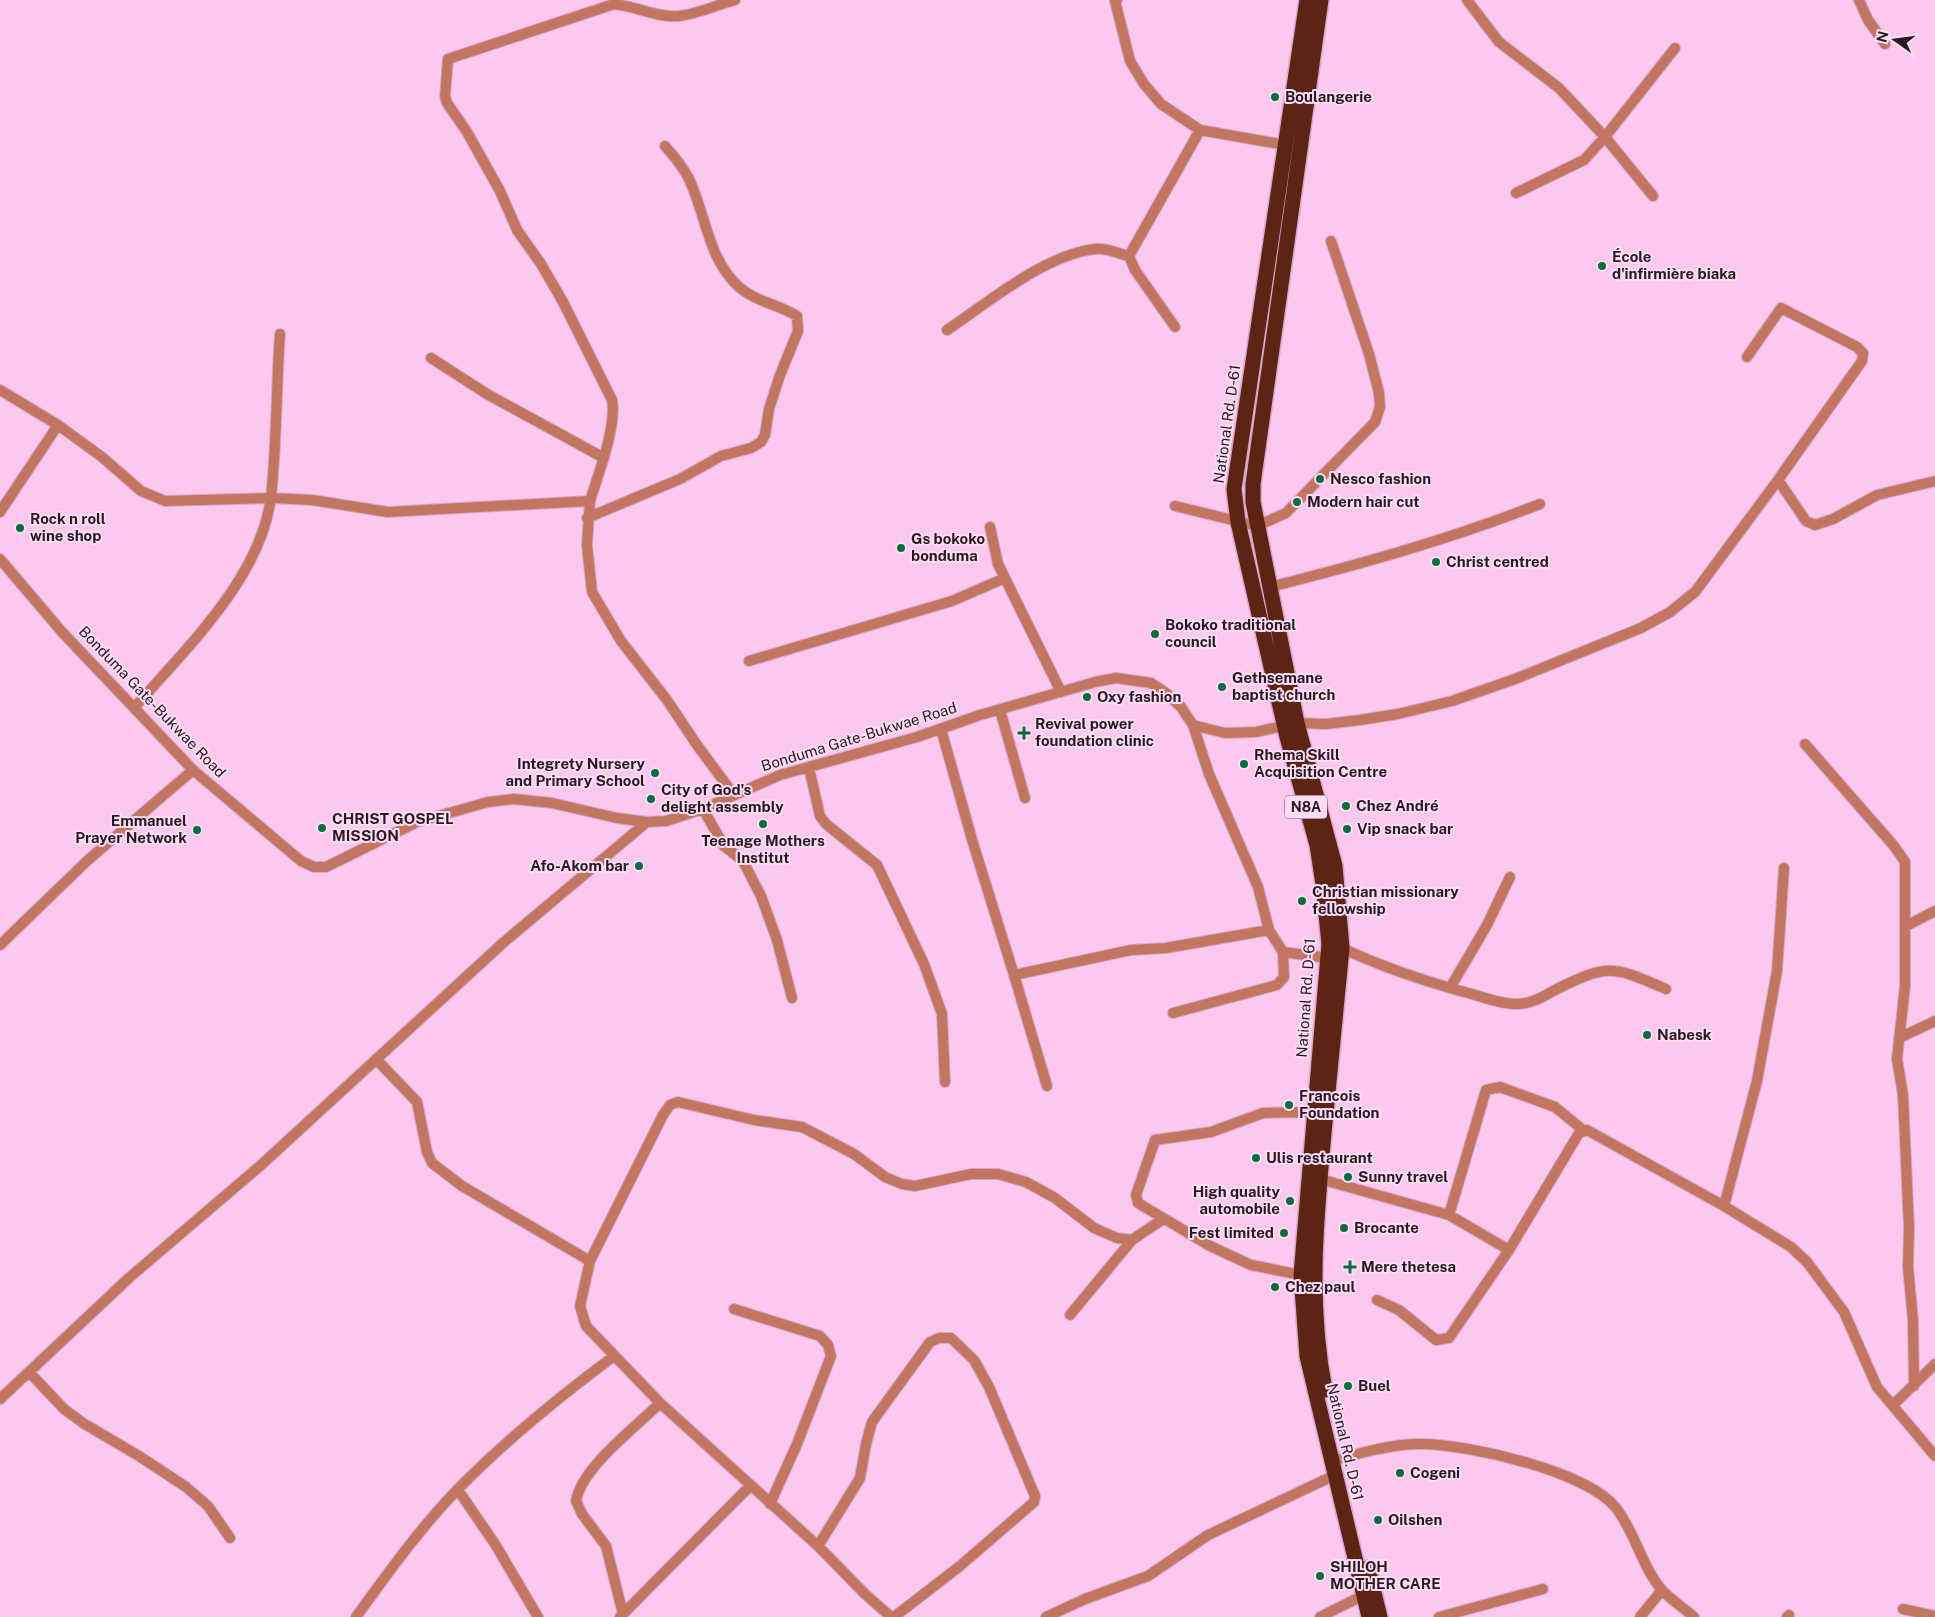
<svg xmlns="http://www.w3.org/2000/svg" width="1935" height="1617" font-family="'Public Sans',sans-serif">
	<rect width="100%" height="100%" fill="#fdc8ee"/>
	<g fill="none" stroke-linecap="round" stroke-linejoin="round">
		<g stroke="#d7a8ca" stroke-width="12">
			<path id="minor" d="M 1117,0 L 1115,1 L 1130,61 L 1144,84 L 1161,104 L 1200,130 L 1286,145
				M 1467,0 L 1499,42 L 1559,88 L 1605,137 L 1653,196
				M 1859,0 L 1868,20 L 1885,44
				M 1516,193 L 1584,160 L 1605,137 L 1675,48
				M 1175,327 L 1135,270 L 1129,256 L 1200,130
				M 947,330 C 989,302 1044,255 1095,249 C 1105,247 1119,254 1129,256
				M 431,358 L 487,394 L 604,458
				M 0,390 L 58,425 L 102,457 L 141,491 L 165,501 L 271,498 L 312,500 L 388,512 L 590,501 L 587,545 L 592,592 L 621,641 L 667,700 L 697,745 L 734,795
				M 1778,480 L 1806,521 L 1815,525 L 1833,519 L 1877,495 L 1935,481
				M 590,501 C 598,475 617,426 612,400 L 563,302 L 541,264 L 517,230 L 500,191 L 467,132 L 447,103 L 445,96 L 448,59 L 614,4 C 635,6 658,18 679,16 C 697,14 717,5 735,0
				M 1175,506 L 1257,526 L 1286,513 L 1375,422 L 1380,407 L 1379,393 L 1369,354 L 1331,241
				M 0,512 L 58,425
				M 587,518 L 680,479 L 721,456 L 751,448 L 761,442 L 765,435 L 769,409 L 780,375 L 798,331 L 797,316 C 778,304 756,302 739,287 C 707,258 706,213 688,177 C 682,166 674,156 665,146
				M 990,527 L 998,564 L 1061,692
				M 0,559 L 62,632 L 193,770 L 301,861 L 314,867 L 326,867 L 417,822 L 488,802 L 514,799 L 552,803 L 617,818 L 647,822 L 666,821 L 703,809 L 780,775 L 917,737 L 980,715 L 1095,682 L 1116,678 L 1151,683 L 1166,693 L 1181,707 L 1193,725 L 1225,733 L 1256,732 L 1297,723 L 1326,724 L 1360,720 L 1398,714 L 1452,701 L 1515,679 L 1641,628 L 1670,612 L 1695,592 L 1778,480 L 1862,361 L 1863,353 L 1857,347 L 1781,308 L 1747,357
				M 1270,587 C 1361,564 1451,539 1540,504
				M 749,661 L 952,601 L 1005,578
				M 135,707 C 186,648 261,578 271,497 C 277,443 276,388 280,334
				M 1000,710 L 1025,798
				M 1193,725 L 1209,774 L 1258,887 L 1269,930 L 1283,952 L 1328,958
				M 941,729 L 973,843 L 1014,975 L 1131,950 L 1166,948 L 1269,930
				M 1805,744 L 1894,846 L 1905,862 L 1905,986 L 1897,1059 L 1903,1095 L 1909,1228 L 1908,1267 L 1913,1320 L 1914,1386
				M 809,768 L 820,816 L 826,824 L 877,865 L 924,964 L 942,1014 L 945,1082
				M 703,809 L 724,846 L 743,861 L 761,896 L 777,940 L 792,998
				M 1906,926 L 1935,911
				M 0,945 L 88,860 L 193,770
				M 1342,948 C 1384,968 1427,982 1472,994 C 1485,998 1502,1004 1516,1004 C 1531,1004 1543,997 1555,990 C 1609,963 1612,966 1666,989
				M 1014,975 L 1047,1086
				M 1450,988 L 1487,925 L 1510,877
				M 1173,1013 L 1277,985 L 1284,977 L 1283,952
				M 1899,1038 L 1935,1021
				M 376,1059 L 417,1102 L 427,1152 L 432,1163 L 462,1186 L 590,1261 L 580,1306 L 586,1326 L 660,1403 L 818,1546 L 865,1594 L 891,1617
				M 1320,1179 L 1449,1215 L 1509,1250 L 1579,1133 L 1587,1130 L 1724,1206 L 1791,1247 L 1807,1262 L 1844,1312 L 1877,1387 L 1935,1456
				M 1724,1206 L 1757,1081 L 1777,971 L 1784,868
				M 1449,1215 L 1486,1090 L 1500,1087 L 1555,1107 L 1583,1130
				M 590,1261 L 663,1115 L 670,1105 L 678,1102 L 754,1120 L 802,1127 L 854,1154 L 885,1177 L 902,1184 L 915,1186 L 971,1174 L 998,1174 L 1026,1182 L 1055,1198 L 1094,1228 L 1117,1238 L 1132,1240 L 1163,1219
				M 1301,1275 L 1251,1265 L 1210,1246 L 1138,1203 L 1136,1195 L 1155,1140 L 1211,1132 L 1263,1113 L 1314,1112
				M 1377,1300 L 1399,1310 L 1436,1340 L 1449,1338 L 1509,1250
				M 734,1309 L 820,1336 L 828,1345 L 831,1356 L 797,1444 L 770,1504
				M 1070,1315 L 1132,1240
				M 29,1372 L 64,1409 L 83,1423 L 139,1456 L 186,1487 L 208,1506 L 230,1538
				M 0,1399 L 130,1277 L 260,1166 L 504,942 L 647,822
				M 1893,1405 L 1935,1364
				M 1332,1461 C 1360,1453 1391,1444 1421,1444 C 1467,1444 1587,1471 1616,1508 C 1635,1532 1642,1567 1662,1590 C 1671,1600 1684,1608 1694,1617
				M 458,1490 L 495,1544 L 538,1617
				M 818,1546 L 860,1478 L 866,1444 L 872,1422 L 930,1342 L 939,1338 L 951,1338 L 974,1360 L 989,1387 L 1035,1496 L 1034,1502 L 960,1566 L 894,1617
				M 1903,1609 L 1935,1616
				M 623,1614 L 606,1546 L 582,1514 L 576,1501 C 582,1467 635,1428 660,1403
				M 356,1617 C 388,1573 420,1528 458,1489 C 506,1440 559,1397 614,1356
				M 620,1617 L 750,1486
				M 1046,1617 L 1085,1599 L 1148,1576 L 1208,1535 L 1335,1475
				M 1320,1617 L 1364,1595
				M 1439,1617 L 1543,1589
				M 1640,1617 L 1662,1590
				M 1787,1617 L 1789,1615"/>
		</g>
		<g stroke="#d7a8ca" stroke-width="18">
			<path id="highway" d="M 1307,0 L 1234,489 L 1238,522 L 1287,737 L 1317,845 L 1323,884 L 1329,944 L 1301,1275 L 1307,1356 L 1369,1617
				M 1321,0 L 1253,484 L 1253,502 L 1297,723 L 1335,866 L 1342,948 C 1336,1010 1330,1072 1324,1133 C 1316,1221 1308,1303 1325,1390
				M 1368,1568 L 1380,1617"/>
		</g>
		<use href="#minor" stroke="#c27661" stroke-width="10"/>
		<use href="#highway" stroke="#5d2313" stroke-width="15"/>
	</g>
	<g fill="#0c6b40" stroke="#fdddf4" stroke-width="2">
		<circle cx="1275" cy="97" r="5"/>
		<circle cx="1602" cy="266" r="5"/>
		<circle cx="1320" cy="479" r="5"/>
		<circle cx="1297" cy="502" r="5"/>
		<circle cx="20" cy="528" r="5"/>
		<circle cx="901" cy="548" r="5"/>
		<circle cx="1436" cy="562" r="5"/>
		<circle cx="1155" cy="634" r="5"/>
		<circle cx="1222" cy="687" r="5"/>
		<circle cx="1087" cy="697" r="5"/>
		<path d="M1021.5 725.5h5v5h5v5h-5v5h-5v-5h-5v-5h5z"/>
		<circle cx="1244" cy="764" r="5"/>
		<circle cx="655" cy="773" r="5"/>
		<circle cx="651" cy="799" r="5"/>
		<circle cx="1346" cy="806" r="5"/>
		<circle cx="763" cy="824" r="5"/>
		<circle cx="322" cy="828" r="5"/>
		<circle cx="1347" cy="829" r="5"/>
		<circle cx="197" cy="830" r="5"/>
		<circle cx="639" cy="866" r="5"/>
		<circle cx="1302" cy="901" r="5"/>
		<circle cx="1647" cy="1035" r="5"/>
		<circle cx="1289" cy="1105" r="5"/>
		<circle cx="1256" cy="1158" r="5"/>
		<circle cx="1348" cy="1177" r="5"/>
		<circle cx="1290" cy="1201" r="5"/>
		<circle cx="1344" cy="1228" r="5"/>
		<circle cx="1284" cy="1233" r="5"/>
		<path d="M1347.5 1259.5h5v5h5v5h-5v5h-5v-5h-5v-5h5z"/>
		<circle cx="1275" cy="1287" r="5"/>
		<circle cx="1348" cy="1386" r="5"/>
		<circle cx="1400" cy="1473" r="5"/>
		<circle cx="1378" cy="1520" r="5"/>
		<circle cx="1320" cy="1576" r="5"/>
	</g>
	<g text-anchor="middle" stroke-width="4" stroke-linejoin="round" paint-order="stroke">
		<rect fill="#fdddf4" stroke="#695263" stroke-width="1" x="1285" y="795.5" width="42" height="23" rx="4"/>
		<g font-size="14" font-weight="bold" fill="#291725">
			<text x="1306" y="812">N8A</text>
		</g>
		<g font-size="15" font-weight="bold" fill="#291725" stroke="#fdddf4" text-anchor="start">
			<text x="1285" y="102">Boulangerie</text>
			<text x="1612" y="262">École<tspan x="1612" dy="17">d'infirmière biaka</tspan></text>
			<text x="1330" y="484">Nesco fashion</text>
			<text x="1307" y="507">Modern hair cut</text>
			<text x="30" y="524">Rock n roll<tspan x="30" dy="17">wine shop</tspan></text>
			<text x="911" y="544">Gs bokoko<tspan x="911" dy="17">bonduma</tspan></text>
			<text x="1446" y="567">Christ centred</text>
			<text x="1165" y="630">Bokoko traditional<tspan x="1165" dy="17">council</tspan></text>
			<text x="1232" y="683">Gethsemane<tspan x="1232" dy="17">baptist church</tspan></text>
			<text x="1097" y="702">Oxy fashion</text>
			<text x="1035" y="729">Revival power<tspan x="1035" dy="17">foundation clinic</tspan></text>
			<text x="1254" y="760">Rhema Skill<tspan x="1254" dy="17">Acquisition Centre</tspan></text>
			<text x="645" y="769" text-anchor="end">Integrety Nursery<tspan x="645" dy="17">and Primary School</tspan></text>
			<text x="661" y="795">City of God's<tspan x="661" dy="17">delight assembly</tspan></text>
			<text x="1356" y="811">Chez André</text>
			<text x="332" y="824">CHRIST GOSPEL<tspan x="332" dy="17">MISSION</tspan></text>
			<text x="187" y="826" text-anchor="end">Emmanuel<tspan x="187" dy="17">Prayer Network</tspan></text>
			<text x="1357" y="834">Vip snack bar</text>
			<text x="763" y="846" text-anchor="middle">Teenage Mothers<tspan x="763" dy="17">Institut</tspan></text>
			<text x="629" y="871" text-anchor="end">Afo-Akom bar</text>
			<text x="1312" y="897">Christian missionary<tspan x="1312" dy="17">fellowship</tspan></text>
			<text x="1657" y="1040">Nabesk</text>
			<text x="1299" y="1101">Francois<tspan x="1299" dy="17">Foundation</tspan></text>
			<text x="1266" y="1163">Ulis restaurant</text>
			<text x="1358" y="1182">Sunny travel</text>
			<text x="1280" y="1197" text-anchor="end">High quality<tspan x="1280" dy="17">automobile</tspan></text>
			<text x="1354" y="1233">Brocante</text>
			<text x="1274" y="1238" text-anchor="end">Fest limited</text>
			<text x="1361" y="1272">Mere thetesa</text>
			<text x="1285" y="1292">Chez paul</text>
			<text x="1358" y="1391">Buel</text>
			<text x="1410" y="1478">Cogeni</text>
			<text x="1388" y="1525">Oilshen</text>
			<text x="1330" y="1572">SHILOH<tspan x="1330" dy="17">MOTHER CARE</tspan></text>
		</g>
		<g font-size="15" fill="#291725" stroke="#fdddf4">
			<text transform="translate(1227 424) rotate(-82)" y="5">National Rd. D-61</text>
			<text transform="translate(152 702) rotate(46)" y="5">Bonduma Gate-Bukwae Road</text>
			<text transform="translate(859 737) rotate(-17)" y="5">Bonduma Gate-Bukwae Road</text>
			<text transform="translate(1306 998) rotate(-86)" y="5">National Rd. D-61</text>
			<text transform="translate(1345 1442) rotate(77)" y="5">National Rd. D-61</text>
		</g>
	</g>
	<g transform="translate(1895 40) rotate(284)" stroke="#fdddf4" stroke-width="4" paint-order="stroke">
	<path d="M0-4L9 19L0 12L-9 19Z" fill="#291725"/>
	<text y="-8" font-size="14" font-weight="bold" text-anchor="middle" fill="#291725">N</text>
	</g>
</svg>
